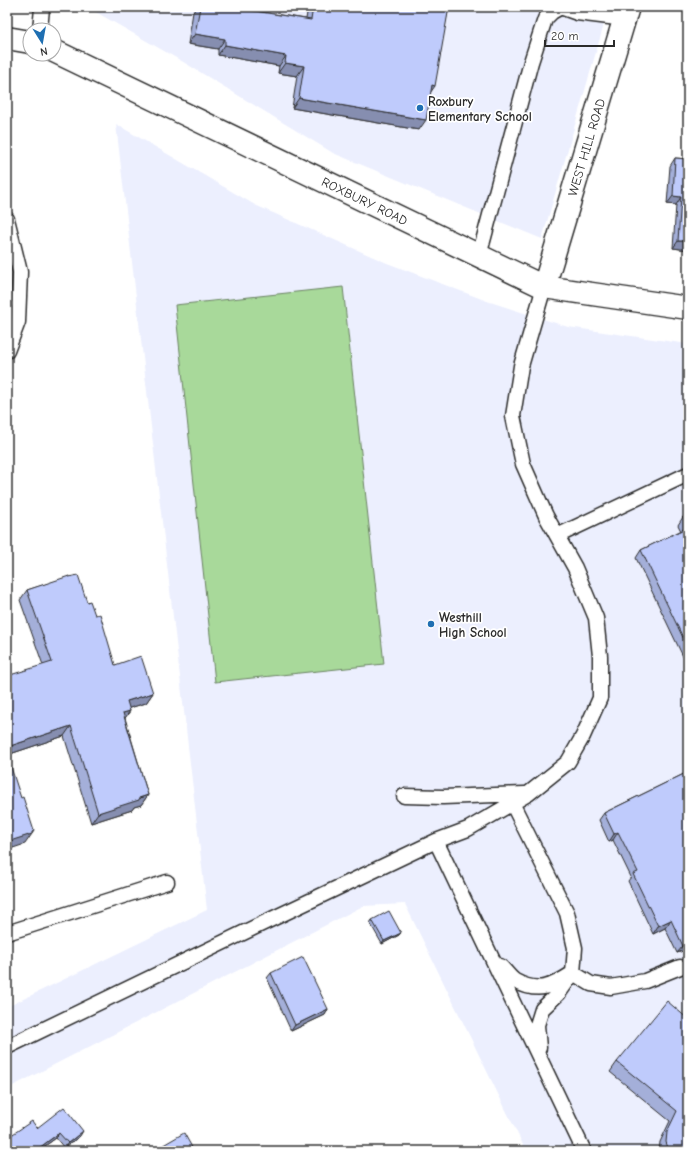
<svg xmlns="http://www.w3.org/2000/svg" width="695" height="1158" font-family="'Comic Neue',sans-serif">
	<rect width="100%" height="100%" fill="#fff"/>
	<filter id="ink" filterUnits="userSpaceOnUse"><feTurbulence type="fractalNoise" baseFrequency=".025" numOctaves="2"/><feDisplacementMap in="SourceGraphic" scale="8" xChannelSelector="R" yChannelSelector="G"/><feConvolveMatrix kernelMatrix="1 2 1 2 8 2 1 2 1" color-interpolation-filters="sRGB"/></filter>
	<g filter="url(#ink)">
		<path fill="#eceffe" d="M 87,7 L 609,7 L 542,239 L 333,153 L 185,63 Z
			M 116,124 L 255,205 L 387,263 L 487,301 L 568,327 L 688,344 L 688,1151 L 526,1151 L 405,904 L 363,906 L 7,1089 L 7,1007 L 207,910 Z"/>
		<path fill="#a8d99a" stroke="#6a8262" d="M 343,287 L 384,664 L 215,682 L 175,305 Z"/>
		<g fill="none" stroke-linecap="round" stroke-linejoin="round">
			<g stroke="#2b2b2b" stroke-width="17">
				<path id="service" d="M 560,7 L 577,13 L 625,19
					M 40,30 L 42,8
					M 7,219 L 20,272 L 18,322 L 7,351
					M 479,256 L 531,62 L 545,19 L 552,12 L 561,7
					M 557,536 L 688,474
					M 404,796 L 443,797 L 525,794
					M 512,803 L 567,913 L 575,948 L 573,973 L 559,993 L 542,1009 L 537,1025 L 539,1048
					M 436,841 L 584,1151
					M 7,933 L 167,882
					M 500,966 C 505,970 510,978 515,981 C 539,994 553,986 573,973 L 591,984 L 611,987 L 645,981 L 680,967
					M 7,1047 L 274,918 L 436,841 L 468,829 L 528,794 L 568,762 L 583,736 L 600,698 L 600,656 L 596,618 L 575,568 L 546,516 L 523,464 L 513,416 L 521,366 L 544,287"/>
			</g>
			<g stroke="#2b2b2b" stroke-width="25">
				<g id="minor">
					<path id="s1" d="M 544,287 L 628,7"/>
				</g>
			</g>
			<g stroke="#2b2b2b" stroke-width="25">
				<g id="tertiary">
					<path d="M 7,38 L 30,42"/>
					<path id="s2" d="M 54,51 L 544,287 L 688,308"/>
				</g>
			</g>
			<use href="#service" stroke="#fff" stroke-width="14"/>
			<use href="#minor" stroke="#fff" stroke-width="22"/>
			<use href="#tertiary" stroke="#fff" stroke-width="22"/>
		</g>
		<path fill="#a4afd9" stroke="#2b2b2b" d="M 197,7 L 230,7 L 306,19 L 308,7 L 449,7 L 430,93 L 419,130 L 292,108 L 297,76 L 278,73 L 279,66 L 218,55 L 218,49 L 188,44 L 193,12 Z
			M 675,158 L 688,159 L 688,250 L 673,248 L 676,205 L 667,204 L 670,166 Z
			M 688,515 L 688,667 L 636,558 L 641,550 L 681,531 L 678,525 L 683,517 Z
			M 69,577 L 87,602 L 95,615 L 115,665 L 153,693 L 146,703 L 129,708 L 130,711 L 125,718 L 148,795 L 141,805 L 134,807 L 132,810 L 91,823 L 64,736 L 7,755 L 43,665 L 20,600 L 27,590 Z
			M 688,772 L 688,949 L 677,953 L 665,928 L 653,934 L 628,881 L 631,877 L 613,840 L 609,842 L 599,820 L 604,813 Z
			M 372,920 L 399,935 L 382,944 L 370,923 Z
			M 271,973 L 328,1009 L 325,1015 L 291,1031 L 267,978 Z
			M 688,1019 L 688,1151 L 659,1151 L 660,1142 L 670,1121 L 610,1072 L 617,1062 Z
			M 37,1128 L 80,1136 L 64,1148 L 56,1138 L 38,1151 L 7,1151 Z"/>
		<path fill="#868eb0" stroke="#2b2b2b" d="M 195,34 L 225,39 L 218,49 L 188,44 Z
			M 225,45 L 286,56 L 279,66 L 218,55 Z
			M 285,63 L 304,66 L 297,76 L 278,73 Z
			M 432,85 L 435,86 L 428,96 Z
			M 299,98 L 426,120 L 419,130 L 292,108 Z
			M 673,196 L 681,197 L 676,205 L 667,204 Z
			M 678,241 L 688,241 L 688,250 L 673,248 Z
			M 153,693 L 146,703 L 120,711 L 127,701 Z
			M 130,711 L 123,721 L 123,713 Z
			M 71,726 L 64,736 L 7,755 L 7,747 Z
			M 148,795 L 141,805 L 134,807 L 132,810 L 91,823 L 98,813 Z
			M 34,831 L 25,844 L 7,850 L 7,842 Z
			M 618,832 L 613,840 L 609,842 L 614,834 Z
			M 671,920 L 665,928 L 653,934 L 658,926 Z
			M 401,933 L 399,935 L 382,944 L 384,941 Z
			M 688,944 L 688,949 L 677,953 L 683,946 Z
			M 328,1009 L 325,1015 L 291,1031 L 295,1025 Z
			M 83,1131 L 80,1136 L 64,1148 L 68,1143 Z
			M 59,1133 L 56,1138 L 38,1151 L 35,1151 Z"/>
		<path fill="#bfcbfc" stroke="#2b2b2b" d="M 200,7 L 230,7 L 311,20 L 313,7 L 449,7 L 435,86 L 432,85 L 426,120 L 299,98 L 304,66 L 285,63 L 286,56 L 225,45 L 225,39 L 195,34 Z
			M 675,158 L 688,159 L 688,241 L 678,241 L 681,197 L 673,196 Z
			M 688,515 L 688,526 L 683,517 Z
			M 688,527 L 688,648 L 641,550 Z
			M 78,575 L 87,602 L 90,601 L 95,615 L 100,614 L 115,665 L 141,656 L 153,693 L 127,701 L 130,711 L 123,713 L 148,795 L 139,798 L 139,800 L 98,813 L 71,726 L 7,747 L 7,676 L 52,662 L 27,590 L 69,576 L 69,577 Z
			M 7,755 L 21,798 L 23,797 L 34,831 L 32,832 L 32,834 L 7,842 Z
			M 688,772 L 688,944 L 683,946 L 671,920 L 658,926 L 633,874 L 638,872 L 618,832 L 614,834 L 604,813 Z
			M 389,911 L 401,933 L 384,941 L 372,920 Z
			M 303,957 L 328,1009 L 295,1025 L 271,973 Z
			M 667,1001 L 688,1019 L 688,1151 L 669,1151 L 666,1142 L 667,1132 L 677,1111 L 617,1062 Z
			M 64,1107 L 83,1131 L 68,1143 L 59,1133 L 35,1151 L 7,1151 L 7,1138 L 32,1121 L 37,1128 Z
			M 184,1133 L 194,1151 L 153,1151 Z"/>
	</g>
	<g fill="#1f6fb2" stroke="#fff" stroke-width="1.5">
		<circle cx="420" cy="108" r="4"/>
		<circle cx="431" cy="624" r="4"/>
	</g>
	<g text-anchor="middle" stroke-width="3.5" stroke-linejoin="round" paint-order="stroke">
		<g font-size="13" font-weight="bold" fill="#2b2b2b" stroke="#fff" text-anchor="start">
			<text x="428" y="106">Roxbury<tspan x="428" dy="15">Elementary School</tspan></text>
			<text x="439" y="622">Westhill<tspan x="439" dy="15">High School</tspan></text>
		</g>
		<g font-size="13" fill="#2b2b2b" stroke="#fff">
			<text dy="5" stroke="none"><textPath href="#s1" startOffset="146">WEST HILL ROAD</textPath></text>
			<text dy="5" stroke="none"><textPath href="#s2" startOffset="345">ROXBURY ROAD</textPath></text>
		</g>
	</g>
	<rect width="695" height="1158" fill="none" stroke="#fff" stroke-width="24"/>
	<rect x="12" y="12" width="671" height="1134" fill="none" stroke="#2b2b2b" stroke-width="1.5" filter="url(#ink)"/>
	<g transform="translate(42 42) rotate(169)"><circle r="19" fill="#ffffff" stroke="#aaaaaa"/>
	<path d="M0-3L7 15L0 10L-7 15Z" fill="#1f6fb2"/>
	<text y="-6" font-size="11" font-weight="bold" text-anchor="middle" fill="#2b2b2b">N</text>
	</g>
	<path d="M545 40v6h69v-6" fill="none" stroke="#2b2b2b" stroke-width="2"/>
	<text x="551" y="40" font-size="12" fill="#2b2b2b" stroke="#ffffff" stroke-width="3" paint-order="stroke">20 m</text>
</svg>
